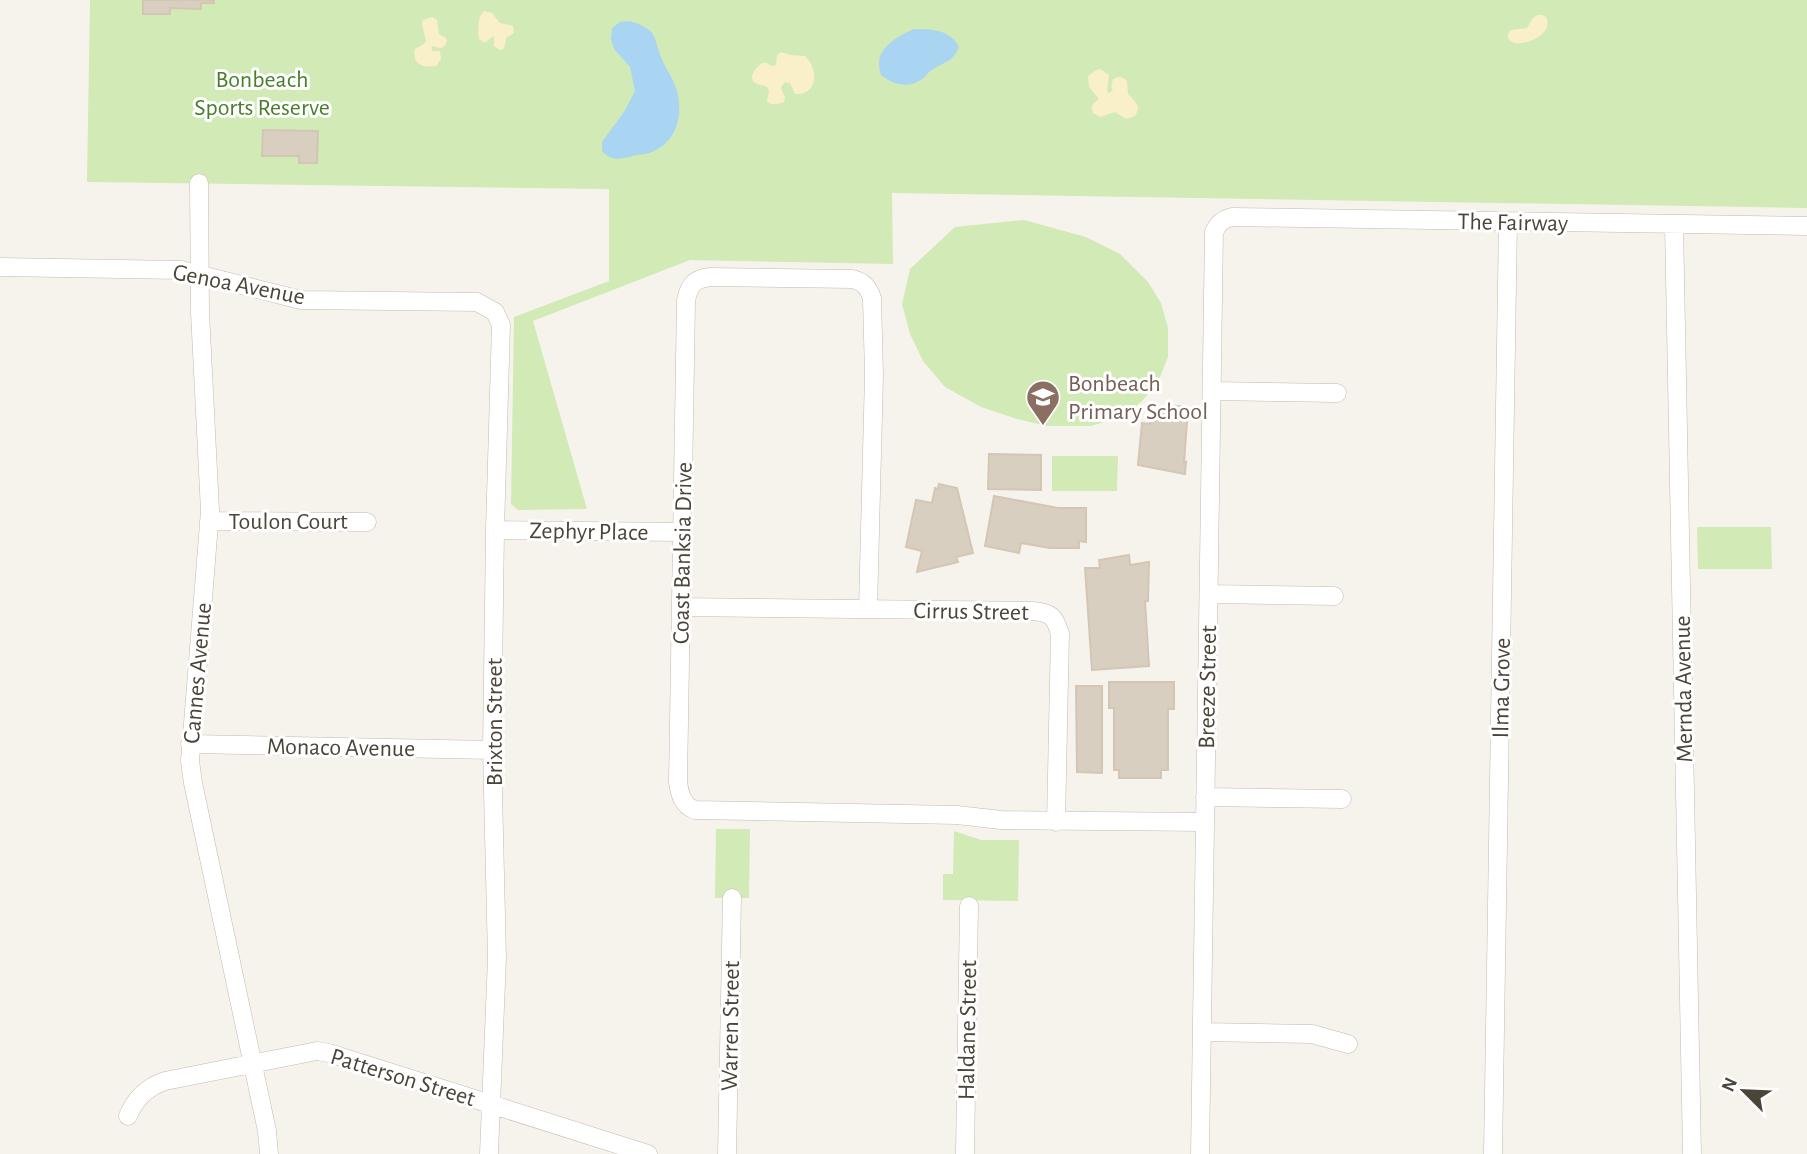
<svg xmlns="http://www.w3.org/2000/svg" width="1807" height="1154" font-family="'Alegreya Sans',sans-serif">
	<rect width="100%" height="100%" fill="#f6f3ec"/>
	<path fill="#d2eab5" d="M 90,0 L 1807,0 L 1807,208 L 892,193 L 893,264 L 690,260 L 533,321 L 587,509 L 518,510 L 511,504 L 514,317 L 609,281 L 609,189 L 87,182 Z
		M 1024,220 L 1086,237 L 1120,254 L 1148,282 L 1161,303 L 1168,328 L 1168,357 L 1158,382 L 1142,401 L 1124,416 L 1091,426 L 1047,426 L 1017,419 L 981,407 L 945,387 L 923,361 L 910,334 L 902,304 L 910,269 L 955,227 Z
		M 1052,456 L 1118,456 L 1117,491 L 1052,491 Z
		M 1697,527 L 1771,527 L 1772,569 L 1698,569 Z
		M 716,829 L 750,829 L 749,898 L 715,898 Z
		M 954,831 L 981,840 L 1019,840 L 1018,901 L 943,900 L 943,874 L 953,874 Z"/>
	<path fill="#f9efc9" d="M 484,11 L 492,13 L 500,23 L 513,26 L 514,33 L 506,38 L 505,45 L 503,49 L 500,50 L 494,46 L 494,37 L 492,37 L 485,43 L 479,39 C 478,30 477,18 484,11 Z
		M 1537,15 L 1542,15 L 1546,17 C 1555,36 1521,47 1512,42 C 1510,41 1509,39 1508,38 L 1508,34 L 1511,30 L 1527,28 L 1532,19 Z
		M 432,17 L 437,20 L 439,34 L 446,38 L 447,41 C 445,49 440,49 433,46 L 431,48 L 433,51 L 440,51 L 441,59 L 436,66 C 423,68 411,64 415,49 L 424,44 L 426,41 L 422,24 L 423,20 Z
		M 781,52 L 790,55 L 805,56 C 819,69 818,96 795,94 L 790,83 L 785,82 L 781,87 L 785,98 L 784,102 C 778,104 773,106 767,102 L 769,90 L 767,87 C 764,85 760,85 757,84 C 746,79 756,67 762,63 L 767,63 L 771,66 L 776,65 L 777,55 Z
		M 1100,69 L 1109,75 L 1107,91 L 1109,93 L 1113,90 L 1111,87 L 1113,79 C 1119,76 1122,76 1127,81 L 1128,94 C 1135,102 1142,105 1135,116 L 1126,119 L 1115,112 L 1100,117 L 1093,113 C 1090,106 1093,103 1099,99 L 1089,87 L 1088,76 L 1096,70 Z"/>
	<path fill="#a9d4f2" d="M 630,21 C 661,30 652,39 664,64 C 668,72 673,79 676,88 C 684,113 678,141 652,152 C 647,154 642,154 636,155 C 623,159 612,162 602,151 L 602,142 L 624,112 L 635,91 L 630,67 L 614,49 L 611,39 L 612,28 L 620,22 Z
		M 914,29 C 933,29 950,30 959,47 C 952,62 948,60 935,68 C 930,70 927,75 922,79 C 908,89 894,85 881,75 C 880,71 879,68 879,64 C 879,46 900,35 914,29 Z"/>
	<path fill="#d8cfc1" stroke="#d3c7b4" stroke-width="2" d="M 143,0 L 214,0 L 214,3 L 201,3 L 201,9 L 170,8 L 170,14 L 143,14 Z
		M 263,130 L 318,131 L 317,163 L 299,163 L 299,156 L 262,156 Z
		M 1175,406 L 1188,407 L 1184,463 L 1186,462 L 1185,474 L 1138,465 L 1142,423 L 1150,424 L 1151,414 L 1161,415 L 1161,411 L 1175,412 Z
		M 989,454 L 1041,455 L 1041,490 L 988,489 Z
		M 939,484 L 957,488 L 973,553 L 956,557 L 958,562 L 917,572 L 922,551 L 906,547 L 916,500 L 932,503 L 935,488 L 938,489 Z
		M 994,496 L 1058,508 L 1086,508 L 1086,542 L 1079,541 L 1079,548 L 1050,548 L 1021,543 L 1019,553 L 985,546 Z
		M 1129,555 L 1130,565 L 1149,562 L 1148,601 L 1145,601 L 1149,666 L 1092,670 L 1085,568 L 1100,568 L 1099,560 Z
		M 1109,682 L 1174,682 L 1174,709 L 1168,709 L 1168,770 L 1161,770 L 1161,778 L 1119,778 L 1119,770 L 1114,770 L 1114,708 L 1109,708 Z
		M 1076,686 L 1102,686 L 1102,773 L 1077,772 Z"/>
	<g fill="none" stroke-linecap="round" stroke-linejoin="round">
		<g stroke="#c2bbae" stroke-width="19">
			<path id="minor" d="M 199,183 L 200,312 L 210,511 L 190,761 L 193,783 L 267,1131 L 269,1154
				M 1674,224 L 1692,1154
				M 0,267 L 181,270 L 301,300 L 477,302 L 495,312 L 501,325 L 495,530 L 492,750 L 497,958 L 489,1154
				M 1212,391 L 1337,393
				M 209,521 L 367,522
				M 495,530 L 683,532
				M 1209,594 L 1334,596
				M 682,607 L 1032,611 C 1050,612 1055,616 1060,634 L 1056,822
				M 868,609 L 874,375 L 872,298 C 868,287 864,282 852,279 L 710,277 C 694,279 689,285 686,301 L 678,782 C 680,795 682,805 695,810 L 957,815 L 1001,820 L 1205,822
				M 190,744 L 492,750
				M 1205,797 L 1342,799
				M 1202,1032 L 1312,1034 L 1348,1044
				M 128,1116 C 135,1099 147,1087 165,1081 L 317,1051 L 329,1053 L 648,1154
				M 727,1154 L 732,898
				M 965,1154 L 969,906
				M 1200,1154 L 1214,232 C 1218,223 1223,219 1232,217 L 1807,226
				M 1493,1154 L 1508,221"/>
		</g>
		<use href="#minor" stroke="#fff" stroke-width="18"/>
	</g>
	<defs>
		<g id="school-pin" transform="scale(1.75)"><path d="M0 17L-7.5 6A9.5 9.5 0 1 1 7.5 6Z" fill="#8d6e63" stroke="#fff"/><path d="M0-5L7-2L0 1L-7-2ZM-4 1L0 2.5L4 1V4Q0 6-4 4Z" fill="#fff"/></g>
	</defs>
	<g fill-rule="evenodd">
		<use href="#school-pin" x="1043" y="397"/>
	</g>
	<g text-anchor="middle" stroke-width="6" stroke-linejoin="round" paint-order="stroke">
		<g font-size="24" fill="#4a7f2a" stroke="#fff">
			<text x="262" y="87">Bonbeach<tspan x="262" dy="28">Sports Reserve</tspan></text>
		</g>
		<g font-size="24" fill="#4b4439" stroke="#fff">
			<text transform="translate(1513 222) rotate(1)" y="8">The Fairway</text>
			<text transform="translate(239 284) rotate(11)" y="8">Genoa Avenue</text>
			<text x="288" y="529">Toulon Court</text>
			<text transform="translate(589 531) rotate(1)" y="8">Zephyr Place</text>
			<text transform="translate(682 553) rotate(-89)" y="8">Coast Banksia Drive</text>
			<text transform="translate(971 611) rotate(1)" y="8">Cirrus Street</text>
			<text transform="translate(197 673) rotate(-85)" y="8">Cannes Avenue</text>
			<text transform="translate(1207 687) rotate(-89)" y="8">Breeze Street</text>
			<text transform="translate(1501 688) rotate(-89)" y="8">Ilma Grove</text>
			<text transform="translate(1683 689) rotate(-91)" y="8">Mernda Avenue</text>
			<text transform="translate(494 722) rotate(-90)" y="8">Brixton Street</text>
			<text transform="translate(341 747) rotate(1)" y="8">Monaco Avenue</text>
			<text transform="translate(730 1026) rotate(-89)" y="8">Warren Street</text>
			<text transform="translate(967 1030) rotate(-89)" y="8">Haldane Street</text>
			<text transform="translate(403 1077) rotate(17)" y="8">Patterson Street</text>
		</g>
		<g font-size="24" fill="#785e54" stroke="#fff" text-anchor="start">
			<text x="1068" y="391">Bonbeach<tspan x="1068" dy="28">Primary School</tspan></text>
		</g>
	</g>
	<g transform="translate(1744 1091) rotate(294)" stroke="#ffffff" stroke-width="5" paint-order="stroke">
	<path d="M0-5L12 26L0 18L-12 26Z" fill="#4b4439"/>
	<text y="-10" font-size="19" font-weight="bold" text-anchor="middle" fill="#4b4439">N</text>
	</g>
</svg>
